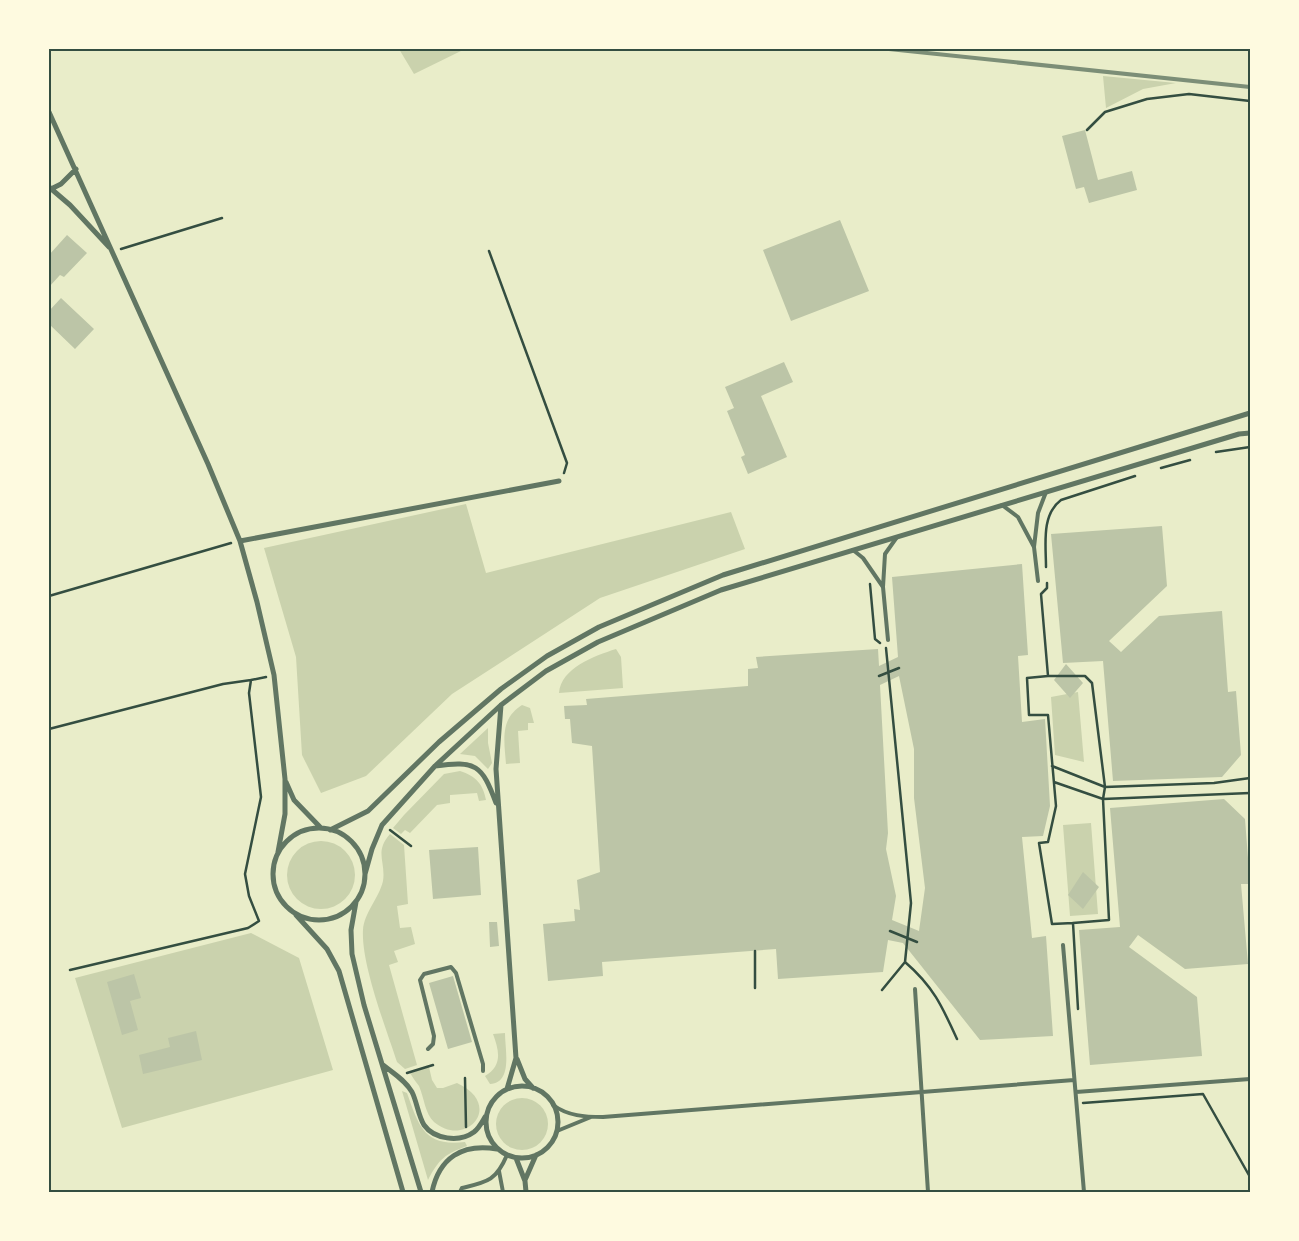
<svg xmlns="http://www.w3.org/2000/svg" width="1299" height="1241" font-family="'PT Sans',sans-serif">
	<rect width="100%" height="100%" fill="#e9edc9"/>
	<path fill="#cad2ad" d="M 399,49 L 465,49 L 414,74 Z
		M 1103,76 L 1176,83 L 1143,89 L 1106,108 Z
		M 466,504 L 486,573 L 731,512 L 745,549 L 600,598 L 452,694 L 366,776 L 321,793 L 302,755 L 296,657 L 264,548 Z
		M 616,649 L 621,657 L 623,688 L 559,693 C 561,668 594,656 616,649 Z
		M 1078,692 L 1084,762 L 1055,755 L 1051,697 Z
		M 522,705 L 530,708 L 534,723 L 528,723 L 528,730 L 518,731 L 520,763 L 506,764 C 504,739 500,719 522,705 Z
		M 488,728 L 488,743 L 492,763 L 488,769 L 475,756 L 460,754 Z
		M 460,771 C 476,776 483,784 486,800 L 479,801 L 477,793 L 450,795 L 450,803 L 437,805 L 410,833 L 405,830 L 401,834 L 393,828 L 404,815 L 444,774 Z
		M 1091,823 L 1098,914 L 1070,916 L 1063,825 Z
		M 390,834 L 404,845 L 408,904 L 397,906 L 400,928 L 411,927 L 415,944 L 394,951 L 398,962 L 389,965 L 417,1065 L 405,1069 L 397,1062 C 386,1028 361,964 363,930 C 364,913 379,898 383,881 C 386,862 374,852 390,834 Z
		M287 875a34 34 0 1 1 68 0a34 34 0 1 1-68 0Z
		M 251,933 L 299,958 L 333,1070 L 122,1128 L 75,978 Z
		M 505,1033 C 505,1049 513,1083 490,1084 L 485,1076 C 503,1066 499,1050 493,1034 Z
		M 429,1067 L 432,1080 L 437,1088 L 443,1088 L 457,1083 C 505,1105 466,1149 434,1122 C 425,1114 424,1097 419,1086 C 416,1082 413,1078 410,1073 Z
		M 402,1091 L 407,1093 C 419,1127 425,1147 465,1142 L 467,1146 C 445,1154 439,1159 428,1180 Z
		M496 1124a26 26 0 1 1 52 0a26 26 0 1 1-52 0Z"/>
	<path fill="#bcc5a7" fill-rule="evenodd" d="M 1085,130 L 1098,180 L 1132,171 L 1137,190 L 1089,203 L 1084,187 L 1076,189 L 1062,136 Z
		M 840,220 L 869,291 L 791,321 L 763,250 Z
		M 67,235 L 87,253 L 64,277 L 60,275 L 49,287 L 49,255 Z
		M 61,298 L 94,329 L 75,349 L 49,324 L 49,311 Z
		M 784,362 L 793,382 L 761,396 L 787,457 L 748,474 L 741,457 L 745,455 L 727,411 L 734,408 L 725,387 Z
		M 1162,526 L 1167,586 L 1109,641 L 1121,652 L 1159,616 L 1222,611 L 1228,692 L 1236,691 L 1241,755 L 1222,777 L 1113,781 L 1103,661 L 1063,663 L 1051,534 Z
		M 1022,564 L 1028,655 L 1018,656 L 1022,722 L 1045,719 L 1050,806 L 1043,836 L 1022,837 L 1032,938 L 1046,936 L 1053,1036 L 980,1040 L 903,943 L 888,940 L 883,972 L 778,979 L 776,949 L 602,962 L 603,976 L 548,981 L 543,924 L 575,921 L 574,909 L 580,910 L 577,880 L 600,872 L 592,746 L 572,743 L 570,719 L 565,719 L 564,706 L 587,705 L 586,699 L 748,686 L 748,669 L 758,668 L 756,657 L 878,649 L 879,666 L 898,657 L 892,577 ZM 899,676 L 914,749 L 914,798 L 925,888 L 919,931 L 892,920 L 896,896 L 886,849 L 888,833 L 880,685 Z
		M 1066,664 L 1083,683 L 1070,698 L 1054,680 Z
		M 1224,799 L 1245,819 L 1250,884 L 1241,884 L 1248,964 L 1185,969 L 1138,935 L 1129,947 L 1197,997 L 1202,1056 L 1090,1065 L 1079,930 L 1120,927 L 1110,808 Z
		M 478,847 L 481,895 L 433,899 L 429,850 Z
		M 1083,872 L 1099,887 L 1083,909 L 1068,895 Z
		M 489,922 L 497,922 L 499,946 L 490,947 Z
		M 134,974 L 141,998 L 130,1001 L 138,1030 L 122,1035 L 107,982 Z
		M 453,976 L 472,1042 L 448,1049 L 429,983 Z
		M 196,1031 L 202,1060 L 143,1074 L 139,1055 L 170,1047 L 168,1038 Z"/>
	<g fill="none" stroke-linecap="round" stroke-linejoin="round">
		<path stroke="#344e41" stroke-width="2.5" d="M 1087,130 L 1105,112 L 1147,99 L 1189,94 L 1250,101
			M 121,249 L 222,218
			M 489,251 L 567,463 L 564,473
			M 1216,452 L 1250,447
			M 1161,468 L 1190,460
			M 1046,567 C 1046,545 1041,515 1061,500 L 1135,476
			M 1047,583 L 1047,588 L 1041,594 L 1048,676 L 1085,676 L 1092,683 L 1105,787 L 1214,783 L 1250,778
			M 870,584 L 875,639 L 880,643
			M 49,596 L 231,543
			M 886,648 L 911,903 L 905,962
			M 879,676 L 899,668
			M 1048,676 L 1027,678 L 1029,715 L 1048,715 L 1056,806 L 1048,842 L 1039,843 L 1052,924 L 1073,923
			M 49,729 L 223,684 L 251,680
			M 1052,766 L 1105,787 L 1103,799 L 1054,782
			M 390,830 L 411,846
			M 890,931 L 917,942
			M 70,970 L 248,928 L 259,921 L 249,896 L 245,874 L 261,797 L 249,693 L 251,680 L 266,677
			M 755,988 L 755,951
			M 882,990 L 905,962 C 933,986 942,1006 957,1039
			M 1078,1009 L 1073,923 L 1109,920 L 1103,799 L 1250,793
			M 407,1073 L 433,1065
			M 465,1078 L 466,1127
			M 1083,1103 L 1203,1094 L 1250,1177"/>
		<path stroke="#617663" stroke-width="4" d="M 1002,505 L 1018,517 L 1034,547 L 1038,513 L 1046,492
			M 1034,547 L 1038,581
			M 853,550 L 863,558 L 883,587 L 885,554 L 897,537
			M 883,587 L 888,640
			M 1063,945 L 1084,1192
			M 915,989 L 928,1192
			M 428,1049 L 433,1044 L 434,1036 L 420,980 L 424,974 L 451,967 L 456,973 L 483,1064 L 483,1071
			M 1076,1092 L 1250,1079
			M 553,1105 C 568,1116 585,1117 603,1117 L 1074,1080
			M 557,1131 L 591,1117
			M 499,1171 L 503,1192
			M 460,1192 L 462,1188 C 487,1182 496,1181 507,1155"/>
		<path stroke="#617663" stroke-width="5" d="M 49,112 L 208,464 L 240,541 L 257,602 L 274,675 L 285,779 L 285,814 L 278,852
			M 49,187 L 70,205 L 109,247
			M 51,189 L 61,184 L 76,169
			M 240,541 L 559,481
			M 501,705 L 496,769 L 516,1058 L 507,1089
			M 435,766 C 476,760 482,765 496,803
			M 286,782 L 294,800 L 321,828
			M273 874a46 46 0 1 1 92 0a46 46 0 1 1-92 0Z
			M 330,830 L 368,811 L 439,742 L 501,689 L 547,656 L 599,627 L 723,575 L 1250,413
			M 365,874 L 372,849 L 382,825 L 435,766 L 501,705 L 546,671 L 598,642 L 721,590 L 1239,434 L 1250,433
			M 356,902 L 351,930 L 352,954 L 364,1005 L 421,1192
			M 296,915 L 327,949 L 339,971 L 403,1192
			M 517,1059 L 525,1079 L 533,1088
			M 383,1065 C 393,1073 405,1080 412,1092 C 417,1102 418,1115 424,1125 C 434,1139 459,1143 474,1132 C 479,1128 482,1122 485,1117
			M486 1122a36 36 0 1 1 72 0a36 36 0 1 1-72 0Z
			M 516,1158 L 525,1181 L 526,1192
			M 525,1180 L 536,1155
			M 432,1192 C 439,1158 462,1143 497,1149"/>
		<path stroke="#7c8e77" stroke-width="4" d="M 889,49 L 1250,87"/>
	</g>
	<rect width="1299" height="1241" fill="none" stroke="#fefae0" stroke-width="100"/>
	<rect x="50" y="50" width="1199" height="1141" fill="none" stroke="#344e41" stroke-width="2"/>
</svg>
